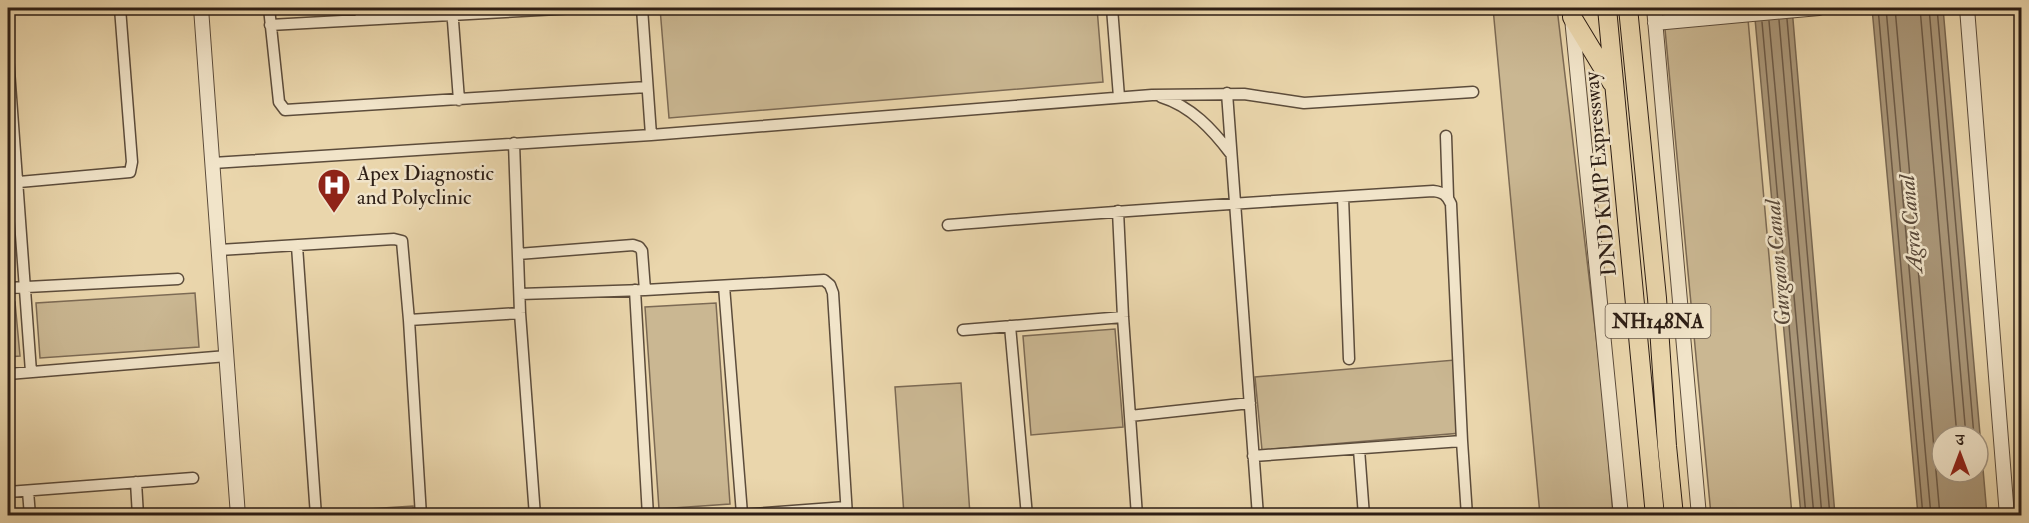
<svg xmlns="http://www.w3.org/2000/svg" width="2029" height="523" font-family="'IM FELL Double Pica','Noto Serif Devanagari',serif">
	<rect width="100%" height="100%" fill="#ead6ac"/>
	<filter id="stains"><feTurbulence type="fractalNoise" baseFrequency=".00333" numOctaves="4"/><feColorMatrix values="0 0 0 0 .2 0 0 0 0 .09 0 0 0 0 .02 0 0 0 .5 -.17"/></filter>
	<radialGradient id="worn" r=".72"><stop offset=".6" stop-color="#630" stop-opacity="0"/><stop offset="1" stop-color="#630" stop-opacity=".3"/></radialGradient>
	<path fill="#cab792" stroke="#7c6a54" stroke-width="1.5" d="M 660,8 L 1097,8 L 1103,82 L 669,118 Z
		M 1493,8 L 1557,8 L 1604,403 L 1613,515 L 1540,515 Z
		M 1663,8 L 1747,8 L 1792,515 L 1711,515 Z
		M 195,293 L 199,347 L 40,358 L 36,303 Z
		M 15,302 L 20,356 L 8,357 L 8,303 Z
		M 716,303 L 730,504 L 659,509 L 645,307 Z
		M 1115,329 L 1123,427 L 1031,435 L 1023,336 Z
		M 1455,360 L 1461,433 L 1262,450 L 1255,377 Z
		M 961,383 L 970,515 L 904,515 L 895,387 Z
		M 413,506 L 414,515 L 322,515 L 321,512 Z"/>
	<path fill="#aa9779" stroke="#786751" stroke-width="1.5" fill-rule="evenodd" d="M 1754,8 L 1792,8 L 1835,515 L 1801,515 Z
		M 1872,8 L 1943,8 L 1987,515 L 1918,515 ZM 1942,436 L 1978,436 L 1978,472 L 1942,472 Z"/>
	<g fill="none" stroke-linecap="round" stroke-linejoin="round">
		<path stroke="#6c5a47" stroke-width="1.5" d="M 1878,8 L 1923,516
			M 1886,8 L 1931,516
			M 1895,8 L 1940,516
			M 1920,8 L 1957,436
			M 1929,8 L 1966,436
			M 1937,8 L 1974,436
			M 1787,19 L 1830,516
			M 1779,20 L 1822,516
			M 1769,21 L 1814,516
			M 1762,22 L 1806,516"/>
		<g stroke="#5c4c3b" stroke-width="13">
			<path id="minor" d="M 269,8 L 279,102 L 285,110 L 647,87
				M 360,8 L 361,20
				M 452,8 L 459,100
				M 642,8 L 651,135
				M 1112,8 L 1119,97
				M 270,25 L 576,8
				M 8,56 L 31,372
				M 1227,93 L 1258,516
				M 1161,97 C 1191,106 1213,130 1231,154
				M 1446,136 L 1448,197
				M 514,143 L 520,313 L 535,516
				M 213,163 L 651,135 L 1152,95 L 1244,94 L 1304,103 L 1473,92
				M 8,183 L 130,172 L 132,162 L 120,8
				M 1343,197 L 1349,359
				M 1118,211 L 1123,317 L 1137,516
				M 948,225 C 1110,211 1271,201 1433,191 C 1443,192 1447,195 1451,204 L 1462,441 L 1467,516
				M 297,246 L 316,516
				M 219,250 L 394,239 L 402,241 L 409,320 L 421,516
				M 518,254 L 633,245 L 639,247 L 642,251 L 645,290
				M 724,286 L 742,514
				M 8,288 L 178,279
				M 635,290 L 648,516
				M 520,294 L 645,290 L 824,280 L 830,285 L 833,293 L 847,516
				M 409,320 L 520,313
				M 1010,326 L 1027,516
				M 963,330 L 1123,317
				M 8,374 L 227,356
				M 1130,416 L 1250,403
				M 1359,449 L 1364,516
				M 1253,456 L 1462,441
				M 136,482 L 138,516
				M 28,491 L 30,516
				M 8,492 L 193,478
				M 726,516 L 846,507"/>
		</g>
		<g stroke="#5c4c3b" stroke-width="16">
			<path id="tertiary" d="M 201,8 L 238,516
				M 1571,8 L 1621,516
				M 1654,8 L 1699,516
				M 1967,8 L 2007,516
				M 1655,23 L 1819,8"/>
		</g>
		<g stroke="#2d1e15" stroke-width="20">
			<path id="trunk" d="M 1607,8 L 1655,516
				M 1628,8 L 1657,298 L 1667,446 L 1674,516
				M 1572,17 L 1612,83"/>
		</g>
		<use href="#minor" stroke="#f1e4c9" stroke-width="10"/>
		<use href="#tertiary" stroke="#f1e4c9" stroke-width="14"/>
		<use href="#trunk" stroke="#ead6ac" stroke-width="18"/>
	</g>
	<defs>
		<g id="hospital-pin" transform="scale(1.725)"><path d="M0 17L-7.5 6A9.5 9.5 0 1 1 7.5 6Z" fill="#8f2418" stroke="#f1e4c9"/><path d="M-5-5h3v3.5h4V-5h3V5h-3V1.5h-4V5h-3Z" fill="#fff"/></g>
	</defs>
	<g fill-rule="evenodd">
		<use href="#hospital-pin" x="334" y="185"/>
	</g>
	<g text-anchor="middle" stroke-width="5" stroke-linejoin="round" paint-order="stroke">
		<rect fill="#f1e4c9" stroke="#68594b" stroke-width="1.5" x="1605.5" y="304" width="105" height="34" rx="4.5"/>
		<g font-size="20" font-weight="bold" fill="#2d1e15">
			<text x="1658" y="328">NH148NA</text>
		</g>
		<g font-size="21" fill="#2d1e15" stroke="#f1e4c9" text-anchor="start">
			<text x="357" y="180">Apex Diagnostic<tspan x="357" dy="24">and Polyclinic</tspan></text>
		</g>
		<g font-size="21" fill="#2d1e15" stroke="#f1e4c9">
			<text transform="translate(1600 174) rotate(-95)" y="7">DND KMP Expressway</text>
		</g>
		<g font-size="22" font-style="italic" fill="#594838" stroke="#f1e4c9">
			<text transform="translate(1910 224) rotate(-95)" y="8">Agra Canal</text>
			<text transform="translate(1777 263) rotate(-95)" y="8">Gurgaon Canal</text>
		</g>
	</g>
	<rect width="2029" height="523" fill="none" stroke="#ead6ac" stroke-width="30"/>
	<rect x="9" y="9" width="2011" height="505" fill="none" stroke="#2d1e15" stroke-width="3"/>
	<rect x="15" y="15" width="1999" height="493" fill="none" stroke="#2d1e15" stroke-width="1.5"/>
	<g transform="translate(1960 454)"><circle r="28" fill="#f1e4c9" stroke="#a39581" stroke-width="1.5"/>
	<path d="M0-4.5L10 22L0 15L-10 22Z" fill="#8f2418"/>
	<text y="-9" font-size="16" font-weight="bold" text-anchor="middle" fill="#2d1e15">उ</text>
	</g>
	<rect width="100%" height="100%" filter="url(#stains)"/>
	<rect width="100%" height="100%" fill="url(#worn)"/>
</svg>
